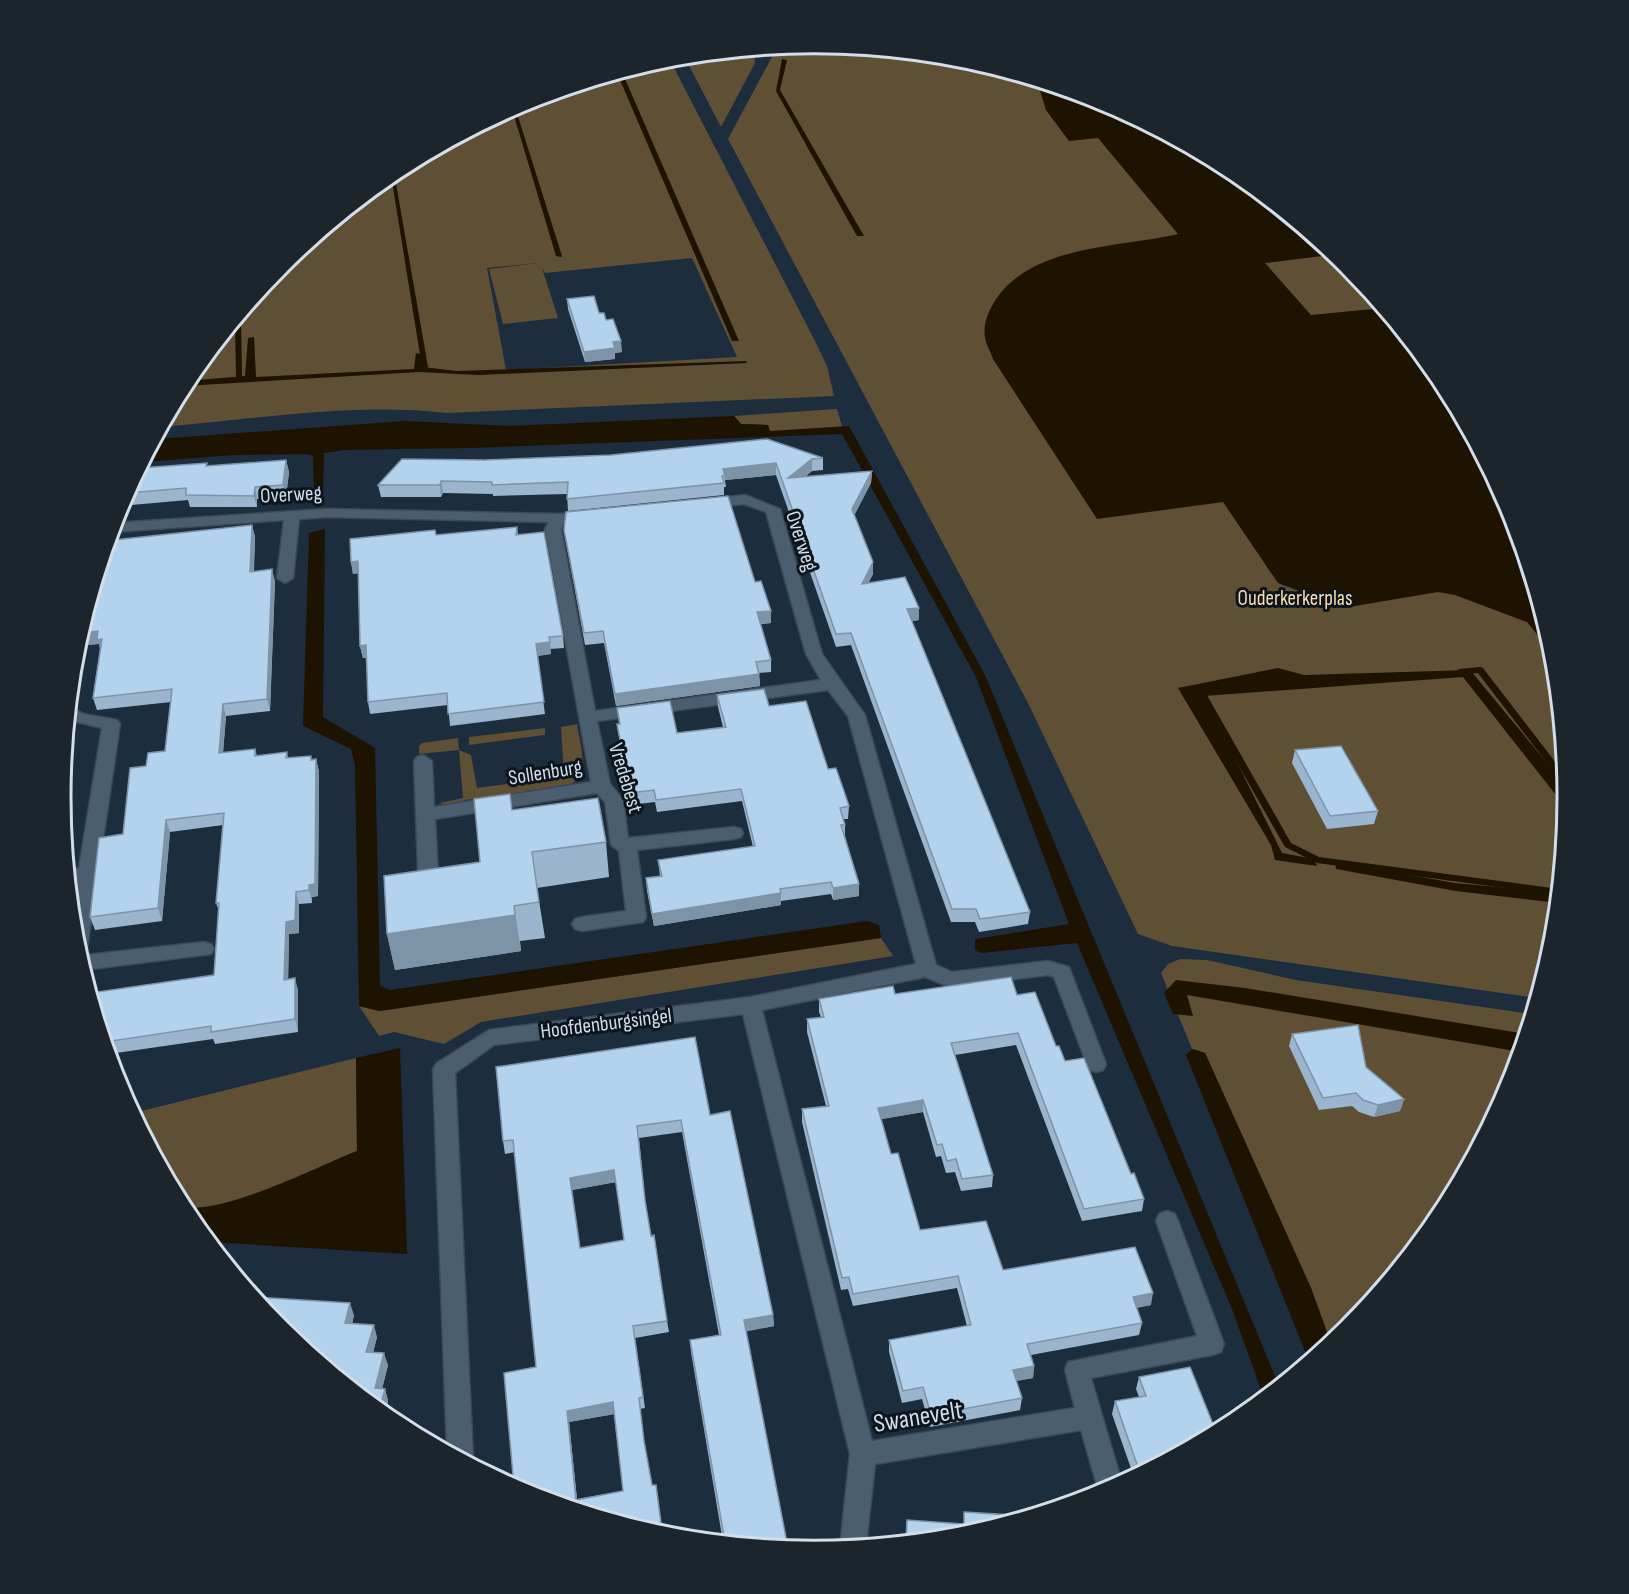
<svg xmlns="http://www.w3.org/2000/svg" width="1629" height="1594" font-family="'Sofia Sans Condensed',sans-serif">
	<rect width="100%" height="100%" fill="#1c2d3d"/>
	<path fill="#5f4f35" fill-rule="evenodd" d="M 815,44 L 962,58 L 1103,101 L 1233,171 L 1348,264 L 1441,379 L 1511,509 L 1554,650 L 1568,797 L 1553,944 L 1537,998 L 1172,946 L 1138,934 L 1028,703 L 728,139 L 773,55 L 773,48 Z
		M 754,49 L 755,63 L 721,127 L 684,56 Z
		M 669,58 L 816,343 L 827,366 L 834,396 L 448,413 C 353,402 257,419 162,427 L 188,378 L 282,264 L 396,170 L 526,101 ZM 692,258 L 737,357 L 506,370 L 487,268 L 539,263 L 489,269 L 503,324 L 558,318 L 542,268 L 545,273 Z
		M 837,409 L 844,433 L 769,431 L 768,425 L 741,424 L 734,416 Z
		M 577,724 C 580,747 591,772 569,786 L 465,800 L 450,807 L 440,803 L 463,798 L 459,750 L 419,754 L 419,746 L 422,743 L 458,738 L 459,750 L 471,755 L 477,788 L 564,776 L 561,727 Z
		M 545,728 L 545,735 L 469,745 L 469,737 Z
		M 881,938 L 893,956 L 481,1022 L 444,1044 L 394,1032 L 379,1036 L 359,1006 L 380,1011 Z
		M 1180,959 L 1207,960 L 1296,980 L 1532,1014 L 1511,1086 L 1441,1216 L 1347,1330 L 1331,1343 L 1311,1288 L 1205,1053 L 1192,1049 L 1161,973 L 1168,964 Z
		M 356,1058 L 357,1151 C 312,1169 230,1212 184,1208 L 133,1113 Z"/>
	<path fill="#1e1200" d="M 782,59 L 787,60 L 780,90 L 864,236 L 857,236 L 776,91 Z
		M 622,72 L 739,341 L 732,341 L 617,73 Z
		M 1037,81 L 1103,101 L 1233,171 L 1306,230 L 1298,231 L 1322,256 L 1265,263 L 1311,315 L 1383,308 L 1441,379 L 1511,509 L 1554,655 L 1527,622 L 1455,595 L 1438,592 L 1343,608 L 1278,583 L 1223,502 L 1097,519 L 993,359 C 991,352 986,345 985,337 C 983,327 987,315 992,306 C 1026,244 1119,248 1178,234 L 1098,138 L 1069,141 L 1046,110 Z
		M 254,337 L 256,377 L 414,369 L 416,353 L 421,354 L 423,367 L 456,371 L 746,361 L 747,363 L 479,375 L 419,372 L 184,386 L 186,381 L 245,376 L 248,338 Z
		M 734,416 L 741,424 L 768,425 L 770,431 L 849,426 L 985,675 L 1279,1386 L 1264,1398 L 1232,1309 L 1077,943 L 981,953 L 975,950 L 975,939 L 1069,924 L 976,677 L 842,434 L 470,448 L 344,450 L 324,453 L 323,493 L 314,492 L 313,456 L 307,454 L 234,455 L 143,462 L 156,439 L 405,421 L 509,426 Z
		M 325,529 L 323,717 L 375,748 L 380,986 L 390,990 L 867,921 L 879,925 L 881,938 L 379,1011 L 359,1006 L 355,765 L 351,749 L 303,726 L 309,533 Z
		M 1278,668 L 1304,675 L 1470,670 L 1567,787 L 1567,809 L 1463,677 L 1204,696 L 1282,853 L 1314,859 L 1317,866 L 1275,860 L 1271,845 L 1178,688 Z
		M 1335,862 L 1455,883 L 1559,893 L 1558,903 L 1456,891 L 1336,869 Z
		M 1176,980 L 1245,988 L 1526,1034 L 1521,1052 L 1187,995 L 1193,1016 L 1173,1014 L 1164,993 Z
		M 400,1048 L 407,1254 L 210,1242 L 184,1208 C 230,1212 312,1169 357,1151 L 356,1058 Z
		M 1192,1049 L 1205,1053 L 1311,1288 L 1331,1343 L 1309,1361 L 1186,1055 Z"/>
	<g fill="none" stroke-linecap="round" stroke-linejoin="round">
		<path fill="#1e1200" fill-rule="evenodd" d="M 515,107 L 562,256 L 561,257 L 556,256 L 512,109 Z
			M 394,172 L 428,367 L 425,369 L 422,367 L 391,175 Z
			M 240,315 L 241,317 L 242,377 L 239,379 L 236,377 L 235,321 Z
			M 1480,667 L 1483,668 L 1566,776 L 1567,785 L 1563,784 L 1478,673 L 1459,675 L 1455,672 L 1459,669 Z
			M 1202,685 L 1206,688 L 1204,690 L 1291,843 L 1319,857 L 1559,889 L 1558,895 L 1317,863 L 1285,847 L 1195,689 Z"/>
		<g stroke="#3b4956" stroke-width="3">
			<path id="minor" d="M 745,495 L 780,509 L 822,654 L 865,715 L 936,965 L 952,972 L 1048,961 L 1069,967 L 1106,1064 L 1103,1070 L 1096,1072 L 1089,1070 L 1054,977 L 1048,975 L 950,987 L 925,977 L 762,1010 L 872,1441 L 1075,1408 L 1065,1370 L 1068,1362 L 1197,1336 L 1156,1221 L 1159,1214 L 1167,1211 L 1175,1214 L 1178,1221 L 1224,1344 L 1221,1352 L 1212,1355 L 1091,1378 L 1122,1483 L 1103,1493 L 1098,1489 L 1081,1430 L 875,1464 L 866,1545 L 840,1548 L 850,1454 L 743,1014 L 494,1045 L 455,1073 L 473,1458 L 470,1463 L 447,1451 L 433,1069 L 437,1063 L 489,1030 L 751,997 L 916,964 L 848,716 L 828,690 L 597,721 L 610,784 L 623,800 L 628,838 L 734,827 L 741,829 L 743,833 L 741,837 L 734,839 L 637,850 L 646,917 L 643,922 L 582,931 L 575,929 L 572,924 L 575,919 L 582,917 L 626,911 L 619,851 L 611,845 L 605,802 L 597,793 L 435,819 L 439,894 L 436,899 L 422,899 L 419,894 L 414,761 L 417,757 L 423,755 L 432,761 L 434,807 L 591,782 L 545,529 L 549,522 L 327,517 L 299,519 L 293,578 L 285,583 L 277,578 L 284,520 L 111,532 L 114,523 L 327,509 L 559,514 L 595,512 L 597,515 L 595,518 L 564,522 L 561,529 L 595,711 L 821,680 L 806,654 L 766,512 L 744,504 L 704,508 L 697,504 L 704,500 Z
				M 70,708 L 84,714 L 117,720 L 120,724 L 86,955 L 204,942 L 211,944 L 214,949 L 211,954 L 83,970 C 74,939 73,914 77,882 L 69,883 L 68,870 L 79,868 L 102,728 L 69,720 Z"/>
		</g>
		<use href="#minor" fill="#4b5e70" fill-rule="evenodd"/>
	</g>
	<path fill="#9ab5cd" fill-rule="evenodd" d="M 567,299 L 599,313 L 606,320 L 622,352 L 615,353 L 615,359 L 585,362 L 568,309 Z
		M 823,458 L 823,470 L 812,471 L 805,477 L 872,471 L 871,483 L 854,515 L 873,562 L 873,574 L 868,583 L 919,608 L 919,620 L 912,621 L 1030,912 L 1028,924 L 979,932 L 975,922 L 951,922 L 851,645 L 836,647 L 776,475 L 725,480 L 726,487 L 724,487 L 724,495 L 568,511 L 567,494 L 493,496 L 493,494 L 443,493 L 441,497 L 381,497 L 378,485 L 485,460 Z
		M 286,460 L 289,472 L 286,497 L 257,499 L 257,507 L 190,507 L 188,500 L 120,506 L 140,468 L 208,466 Z
		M 252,525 L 255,537 L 254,571 L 275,581 L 270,711 L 226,716 L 223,753 L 255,749 L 257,756 L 287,752 L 288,758 L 316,759 L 319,772 L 318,896 L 312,897 L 312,903 L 299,904 L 299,933 L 289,934 L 288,979 L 298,990 L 298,1032 L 215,1044 L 213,1039 L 109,1054 L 90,993 L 214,975 L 219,911 L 216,903 L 223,825 L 170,832 L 162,921 L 95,930 L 90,917 L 123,834 L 146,766 L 165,751 L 171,702 L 97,710 L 93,698 L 100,649 L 99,644 L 85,645 L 84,642 L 78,643 L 107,547 Z
		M 517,527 L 518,535 L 563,636 L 564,648 L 550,649 L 551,654 L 537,656 L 545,714 L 450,726 L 448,705 L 370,714 L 368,702 L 367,658 L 363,658 L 360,646 L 358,573 L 353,574 L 351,562 L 436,535 Z
		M 564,530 L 755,582 L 771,611 L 771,623 L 761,624 L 771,660 L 771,672 L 759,673 L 760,686 L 616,706 L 604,643 L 585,645 L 566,542 Z
		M 717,695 L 769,706 L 828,769 L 849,806 L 848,819 L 843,819 L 845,825 L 845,836 L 859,884 L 859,896 L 833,900 L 831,894 L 781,901 L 781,905 L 654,926 L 647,891 L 646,878 L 660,876 L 658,860 L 753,847 L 742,801 L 657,812 L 655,802 L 631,805 L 619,736 L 617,724 L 619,724 L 617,708 L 677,733 L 723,727 L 718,707 Z
		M 1295,750 L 1378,811 L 1374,824 L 1327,829 L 1292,763 Z
		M 512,810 L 606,842 L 609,877 L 537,888 L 545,938 L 520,941 L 521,951 L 395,970 L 387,934 L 480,862 Z
		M 895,994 L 1017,995 L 1056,1046 L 1131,1174 L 1144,1199 L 1142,1211 L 1082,1221 L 1016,1045 L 955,1055 L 993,1175 L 992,1187 L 961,1191 L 955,1172 L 946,1173 L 941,1156 L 936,1157 L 923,1112 L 881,1119 L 891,1154 L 920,1230 L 1003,1270 L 1151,1305 L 1136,1308 L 1142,1323 L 1139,1335 L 1031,1355 L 1034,1366 L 1033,1378 L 1016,1381 L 1022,1398 L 1020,1410 L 930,1427 L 922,1399 L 902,1403 L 889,1352 L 889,1340 L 967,1326 L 957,1288 L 853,1306 L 848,1289 L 841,1290 L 802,1122 L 802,1109 L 826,1106 L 807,1032 L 807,1019 L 821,1017 L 819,1012 L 819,999 Z
		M 1292,1034 L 1366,1067 L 1404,1099 L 1400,1111 L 1374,1117 L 1359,1112 L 1352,1106 L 1319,1110 L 1289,1046 Z
		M 710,1115 L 773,1315 L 774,1326 L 746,1331 L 788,1548 L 723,1542 L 691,1352 L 690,1340 L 719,1335 L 682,1132 L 639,1138 L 645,1201 L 667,1321 L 669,1332 L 635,1338 L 645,1408 L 640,1409 L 644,1441 L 652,1485 L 656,1485 L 662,1534 L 526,1493 L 536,1367 L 515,1152 L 505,1154 L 503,1141 ZM 616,1182 L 624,1240 L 580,1248 L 572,1190 ZM 614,1414 L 623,1491 L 577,1499 L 569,1422 Z
		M 354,1315 L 352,1324 L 377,1337 L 373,1353 L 388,1365 L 382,1389 L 385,1389 L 388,1401 L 385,1414 L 281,1330 Z
		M 1139,1377 L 1215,1429 L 1226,1427 L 1134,1477 L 1112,1414 L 1115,1401 L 1139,1397 L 1136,1389 Z"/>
	<path fill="#7d93a7" d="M 621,341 L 622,352 L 615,353 L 615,359 L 585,362 L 584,352 L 613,342 Z
		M 812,459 L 812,471 L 788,490 L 788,478 Z
		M 286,460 L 289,472 L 286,497 L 283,485 Z
		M 776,463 L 776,475 L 725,480 L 723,469 Z
		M 872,471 L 871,483 L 852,520 L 852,509 Z
		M 441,481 L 443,493 L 441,497 L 440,485 Z
		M 255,487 L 257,499 L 257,507 L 254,496 Z
		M 252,525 L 255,537 L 253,584 L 250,572 Z
		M 358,561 L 360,573 L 353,574 L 351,562 Z
		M 873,562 L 873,574 L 862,596 L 862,584 Z
		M 272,569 L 275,581 L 270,711 L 267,699 Z
		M 919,608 L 919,620 L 907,622 L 907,609 Z
		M 771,611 L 771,623 L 758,624 L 757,612 Z
		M 98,631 L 102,639 L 101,652 L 99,644 L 85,645 L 81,633 Z
		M 550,642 L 551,654 L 537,656 L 536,644 Z
		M 366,645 L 369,657 L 363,658 L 360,646 Z
		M 759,674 L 760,686 L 616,706 L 615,694 Z
		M 223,704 L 226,716 L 222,765 L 219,753 Z
		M 316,759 L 319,772 L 318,896 L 312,897 L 312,903 L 309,890 Z
		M 166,820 L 170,832 L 162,921 L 158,908 Z
		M 859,884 L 859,896 L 833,900 L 833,888 Z
		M 296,892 L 299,904 L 299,933 L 289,934 L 288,992 L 284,980 L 286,922 Z
		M 781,893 L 781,905 L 654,926 L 652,914 Z
		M 514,906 L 521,951 L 395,970 L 387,934 Z
		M 295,978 L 298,990 L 298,1032 L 295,1019 Z
		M 1404,1099 L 1400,1111 L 1374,1117 L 1378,1105 Z
		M 923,1100 L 923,1112 L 877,1120 L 878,1108 Z
		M 614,1170 L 616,1182 L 572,1190 L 570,1178 Z
		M 1153,1293 L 1151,1305 L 1130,1309 L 1133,1297 Z
		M 350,1303 L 354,1315 L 349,1336 L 345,1323 Z
		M 773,1315 L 774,1326 L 744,1332 L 744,1320 Z
		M 374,1325 L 377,1337 L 370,1364 L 366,1352 Z
		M 384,1353 L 388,1365 L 379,1401 L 375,1388 Z
		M 1034,1366 L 1033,1378 L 1011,1382 L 1013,1370 Z
		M 385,1389 L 388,1401 L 385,1414 L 379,1410 Z
		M 613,1402 L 615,1414 L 569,1422 L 578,1509 L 576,1500 L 567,1411 Z"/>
	<path fill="#b3d2ee" stroke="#7d93a7" stroke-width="1.5" fill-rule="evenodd" d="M 594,296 L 599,313 L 604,313 L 606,320 L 613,319 L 621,341 L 613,342 L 615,348 L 584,352 L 567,299 Z
		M 767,439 L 823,458 L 812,459 L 788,478 L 872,471 L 852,509 L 873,562 L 862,584 L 905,577 L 919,608 L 907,609 L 1030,912 L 980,919 L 976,909 L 952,909 L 851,633 L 836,634 L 776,463 L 723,469 L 725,475 L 722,476 L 724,483 L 567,499 L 568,482 L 492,485 L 492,482 L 441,481 L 440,485 L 378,485 L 402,459 L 485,460 L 611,455 Z
		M 286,460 L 283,485 L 255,487 L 254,496 L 186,495 L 186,488 L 127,493 L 140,468 L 207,463 L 206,466 Z
		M 728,496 L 755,582 L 761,581 L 771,611 L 757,612 L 771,660 L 756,662 L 759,674 L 615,694 L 603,631 L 584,633 L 564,530 L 566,512 Z
		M 252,525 L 250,572 L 272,569 L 267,699 L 223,704 L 219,753 L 255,749 L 255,756 L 287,752 L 286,758 L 311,756 L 311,760 L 316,759 L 315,884 L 309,885 L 309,890 L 296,892 L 295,920 L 286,922 L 284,980 L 295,978 L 295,1019 L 211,1032 L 211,1026 L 105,1042 L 90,993 L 214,975 L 219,903 L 216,903 L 224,813 L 166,820 L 158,908 L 90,917 L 99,838 L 123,834 L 130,768 L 146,766 L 148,753 L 165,751 L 172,689 L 93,698 L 102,639 L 97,640 L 98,631 L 81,633 L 81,630 L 107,547 L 113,547 L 114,540 Z
		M 517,527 L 516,535 L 544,532 L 563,636 L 549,637 L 550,642 L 536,644 L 544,702 L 448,714 L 447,693 L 368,702 L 366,645 L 360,646 L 358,561 L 351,562 L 350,539 L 435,530 L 436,535 Z
		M 764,689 L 769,706 L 806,701 L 828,769 L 836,768 L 844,791 L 849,806 L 840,808 L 845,825 L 841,825 L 859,884 L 833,888 L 831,882 L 780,889 L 781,893 L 652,914 L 646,878 L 662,876 L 658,860 L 755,846 L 741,789 L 656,800 L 654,790 L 630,793 L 617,724 L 620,724 L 617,708 L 670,701 L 677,733 L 726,727 L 717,695 Z
		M 1341,746 L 1378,811 L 1330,816 L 1295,750 Z
		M 510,794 L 512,810 L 598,798 L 606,842 L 532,852 L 539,902 L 514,906 L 515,915 L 387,934 L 384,876 L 480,862 L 474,799 Z
		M 1011,977 L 1017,995 L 1035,992 L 1056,1046 L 1059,1046 L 1065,1061 L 1084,1058 L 1131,1174 L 1134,1173 L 1144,1199 L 1084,1209 L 1018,1033 L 951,1043 L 993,1175 L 962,1179 L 956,1159 L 947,1161 L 942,1144 L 937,1145 L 923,1100 L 878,1108 L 891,1154 L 898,1153 L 920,1230 L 986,1221 L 1003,1270 L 1135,1247 L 1153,1293 L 1133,1297 L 1142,1323 L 1027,1344 L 1034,1366 L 1013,1370 L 1022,1398 L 931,1415 L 923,1387 L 903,1391 L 889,1340 L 971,1325 L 958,1276 L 853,1294 L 849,1277 L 842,1278 L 802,1109 L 829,1106 L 807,1019 L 824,1017 L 819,999 L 893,986 L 895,994 Z
		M 1358,1025 L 1366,1067 L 1404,1099 L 1378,1105 L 1363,1100 L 1356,1093 L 1323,1098 L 1292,1034 Z
		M 695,1037 L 710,1115 L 730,1111 L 773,1315 L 744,1320 L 788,1548 L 725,1542 L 690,1340 L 721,1335 L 681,1120 L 637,1126 L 645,1200 L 651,1236 L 654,1235 L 667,1321 L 633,1326 L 643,1397 L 639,1398 L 644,1441 L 652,1485 L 656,1485 L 661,1523 L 638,1527 L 526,1493 L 514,1487 L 504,1373 L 536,1367 L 513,1140 L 503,1141 L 496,1067 ZM 614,1170 L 624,1240 L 580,1248 L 570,1178 ZM 613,1402 L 623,1491 L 576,1500 L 567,1411 Z
		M 255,1297 L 350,1303 L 345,1323 L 374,1325 L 366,1352 L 384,1353 L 375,1388 L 385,1389 L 379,1410 L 318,1359 L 320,1351 L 307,1351 L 281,1330 Z
		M 1190,1367 L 1215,1429 L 1225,1427 L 1226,1427 L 1140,1473 L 1115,1401 L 1146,1396 L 1139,1377 Z
		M 964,1512 L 1028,1516 L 961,1536 L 906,1541 L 907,1520 L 964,1524 Z"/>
	<g text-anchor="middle" stroke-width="6" stroke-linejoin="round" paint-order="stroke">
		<g font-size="21" fill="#d3dee9" stroke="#0d151c">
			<text transform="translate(291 494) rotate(-3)" y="7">Overweg</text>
			<text transform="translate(802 541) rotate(72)" y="7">Overweg</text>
			<text transform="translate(545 772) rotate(-9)" y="7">Sollenburg</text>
			<text transform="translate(626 778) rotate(73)" y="7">Vredebest</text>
			<text transform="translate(606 1023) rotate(-7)" y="7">Hoofdenburgsingel</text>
		</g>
		<g font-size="21" fill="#faddb1" stroke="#0d151c">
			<text x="1295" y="605">Ouderkerkerplas</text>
		</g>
		<g font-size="26" fill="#d3dee9" stroke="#0d151c">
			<text transform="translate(918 1416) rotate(-9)" y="9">Swanevelt</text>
		</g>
	</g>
	<path d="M0 0H1629V1594H0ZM71 797a743 743 0 1 1 1486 0a743 743 0 1 1-1486 0Z" fill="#1d252c" fill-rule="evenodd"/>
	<path fill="none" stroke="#d3dee9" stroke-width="3" d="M71 797a743 743 0 1 1 1486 0a743 743 0 1 1-1486 0Z"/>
</svg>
